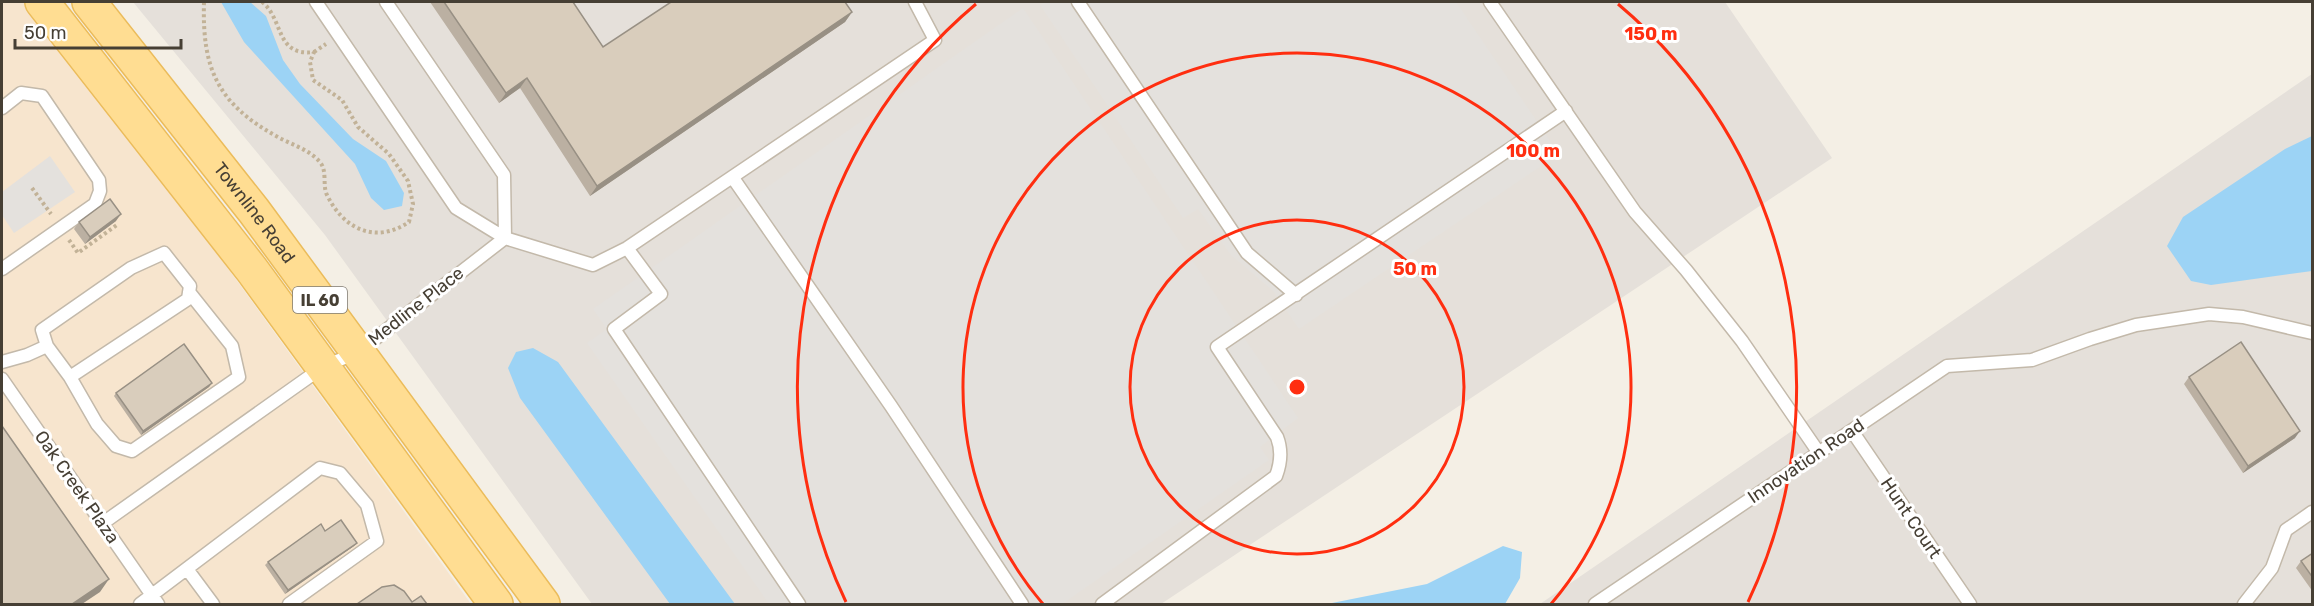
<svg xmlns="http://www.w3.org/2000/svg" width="2314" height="606" font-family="Rubik,sans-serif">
	<rect width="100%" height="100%" fill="#f4efe5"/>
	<path fill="#f7e5ce" d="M 2,2 L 24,2 L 117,115 L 471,604 L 2,604 Z"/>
	<path fill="#e5e0da" d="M 133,2 L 1725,2 L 1832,158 L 1161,604 L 592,604 L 325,235 Z
		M 2312,74 L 2312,604 L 1540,604 Z"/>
	<path fill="#e4e1dd" d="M 1046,2 L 1456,2 L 1559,154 L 1299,329 L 1273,291 L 1231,255 L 1198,209 L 1183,218 L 1040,5 Z
		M 1023,8 L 1298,418 L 1260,447 L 1269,460 L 1062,604 L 769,604 L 587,343 L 607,329 L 593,309 Z
		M 50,156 L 75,192 L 14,233 L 2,215 L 2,192 Z"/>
	<path fill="#9cd3f5" d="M 221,2 L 250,2 L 266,16 L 283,60 L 300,84 L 353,139 L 386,161 L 404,193 L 402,206 L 384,210 L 371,198 L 355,164 L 244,42 Z
		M 2312,136 L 2312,271 L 2211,285 L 2191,281 L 2167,246 L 2183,217 L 2285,149 Z
		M 533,348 L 558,362 L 735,604 L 670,604 L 520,398 L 508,368 L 516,352 Z
		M 1503,546 L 1522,552 L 1520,578 L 1505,604 L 1327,604 L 1427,584 Z"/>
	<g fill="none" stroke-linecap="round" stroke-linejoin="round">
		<g stroke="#c3b9aa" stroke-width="15">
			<path id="service" d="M 316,2 L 456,208 L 505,238 L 593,265 L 627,248 L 935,40 L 915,2
				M 386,2 L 504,175 L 505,238
				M 1078,2 L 1247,253 L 1296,295
				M 1490,2 L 1635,212 L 1686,270 L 1742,341 L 1819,453
				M 2,108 L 21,93 L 42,96 L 99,180 L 100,191 L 95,204 L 2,269
				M 733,178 L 891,406 L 1022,604
				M 627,248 L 661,294 L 614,329 L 799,604
				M 164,253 L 190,286 L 188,299 L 70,377 L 47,346 L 42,330 L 131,268 Z
				M 2,362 L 27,355 L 47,346
				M 70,377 L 97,424 L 116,446 L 132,451 L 239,377 L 232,346 L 189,292
				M 2,379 L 158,604
				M 1852,431 L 1970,604
				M 103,523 L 323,367 L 358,352 L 505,238
				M 187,569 L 213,604
				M 140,604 L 320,468 L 340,473 L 367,505 L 377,541 L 289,604
				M 1102,604 L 1276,476 C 1281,463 1282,450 1277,437 L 1217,347 L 1566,111
				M 1595,604 L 1947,366 L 2032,360 L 2090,339 L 2136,325 L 2209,314 L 2243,317 L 2312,333
				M 2244,604 L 2272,568 L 2286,530 L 2312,512"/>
		</g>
		<g stroke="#ebbc5b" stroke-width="36">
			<g id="primary">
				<path d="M 42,2 L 252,270 L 496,604"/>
				<path id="s1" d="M 89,2 L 254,211 L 543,604"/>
			</g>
		</g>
		<path stroke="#c2b297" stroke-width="4" stroke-dasharray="3 3" stroke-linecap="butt" d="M 204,2 C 202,68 217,103 276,136 C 290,144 308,149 319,161 C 328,170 322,185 327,195 C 344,230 376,244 409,222 L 413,204 L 408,181 L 389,154 L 358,127 L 342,100 L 313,80 L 310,62 L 314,52 C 275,57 284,19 262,2
			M 314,52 L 326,44
			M 32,188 L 51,214
			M 69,240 L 78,253 L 117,225"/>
		<use href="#service" stroke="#fff" stroke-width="12"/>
		<use href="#primary" stroke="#ffdd92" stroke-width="33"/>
	</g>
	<path fill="#bbb0a2" d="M 430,2 L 573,2 L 603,47 L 852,12 L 845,22 L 590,196 L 520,88 L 499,103 Z
		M 116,221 L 85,244 L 74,229 L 79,222 Z
		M 2189,377 L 2295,438 L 2243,473 L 2184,384 Z
		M 212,383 L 209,387 L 141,435 L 114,396 L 116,393 Z
		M 354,546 L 285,594 L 265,565 L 268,562 Z
		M 2313,553 L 2313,592 L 2296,568 L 2301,561 Z"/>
	<path fill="#989084" d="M 852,12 L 845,22 L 590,196 L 597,186 Z
		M 527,78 L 520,88 L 499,103 L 506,93 Z
		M 121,214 L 116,221 L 85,244 L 90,237 Z
		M 212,383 L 209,387 L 141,435 L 143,431 Z
		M 2300,431 L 2295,438 L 2243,473 L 2248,466 Z
		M 357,543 L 354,546 L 285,594 L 288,590 Z
		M 109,579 L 100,592 L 82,604 L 72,604 Z"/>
	<path fill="#d9cdbc" stroke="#989084" stroke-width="1.5" d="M 444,2 L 573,2 L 603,47 L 671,2 L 845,2 L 852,12 L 597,186 L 527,78 L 506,93 Z
		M 110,199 L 121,214 L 90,237 L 79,222 Z
		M 2241,342 L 2300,431 L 2248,466 L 2189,377 Z
		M 184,344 L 212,383 L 143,431 L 116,393 Z
		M 2,426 L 109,579 L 72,604 L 2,604 Z
		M 341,520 L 357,543 L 288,590 L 268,562 L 321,524 L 325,531 Z
		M 2313,553 L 2313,578 L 2301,561 Z
		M 394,585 L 404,591 L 412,602 L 421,596 L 427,604 L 357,604 L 382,587 Z"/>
	<g fill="none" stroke="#ff2e10" stroke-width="3">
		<circle cx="1297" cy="387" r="167"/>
		<path d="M1043 604A334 334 0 1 1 1551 604"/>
		<path d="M846 602A500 500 0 0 1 976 4M1618 4A500 500 0 0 1 1748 602"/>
	</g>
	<g text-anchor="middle" stroke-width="6" stroke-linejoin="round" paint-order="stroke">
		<rect fill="#fff" stroke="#7e7971" stroke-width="1.5" x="293" y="287" width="54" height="26" rx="4.5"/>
		<g font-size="16" font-weight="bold" fill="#463f34">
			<text x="320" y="306">IL 60</text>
		</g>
		<g font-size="18" fill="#463f34" stroke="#fff">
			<text dy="6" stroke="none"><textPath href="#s1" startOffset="268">Townline Road</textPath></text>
			<text transform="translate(416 306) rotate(-38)" y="6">Medline Place</text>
			<text transform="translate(1806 461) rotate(-34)" y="6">Innovation Road</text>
			<text transform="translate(77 487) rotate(55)" y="6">Oak Creek Plaza</text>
			<text transform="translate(1911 518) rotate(56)" y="6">Hunt Court</text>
		</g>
	</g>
	<circle cx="1297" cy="387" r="9" fill="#ff2e10" stroke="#fff" stroke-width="3"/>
	<g font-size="18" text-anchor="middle" font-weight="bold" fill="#ff2e10" stroke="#fff" stroke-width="6" stroke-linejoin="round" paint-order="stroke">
		<text x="1651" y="40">150 m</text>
		<text x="1533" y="157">100 m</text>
		<text x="1415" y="275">50 m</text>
	</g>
	<rect width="2314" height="606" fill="none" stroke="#463f34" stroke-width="6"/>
	<path d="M15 39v9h166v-9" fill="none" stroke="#463f34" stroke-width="3"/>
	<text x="24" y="39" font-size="18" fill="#463f34" stroke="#ffffff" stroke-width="4.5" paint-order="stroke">50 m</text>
</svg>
